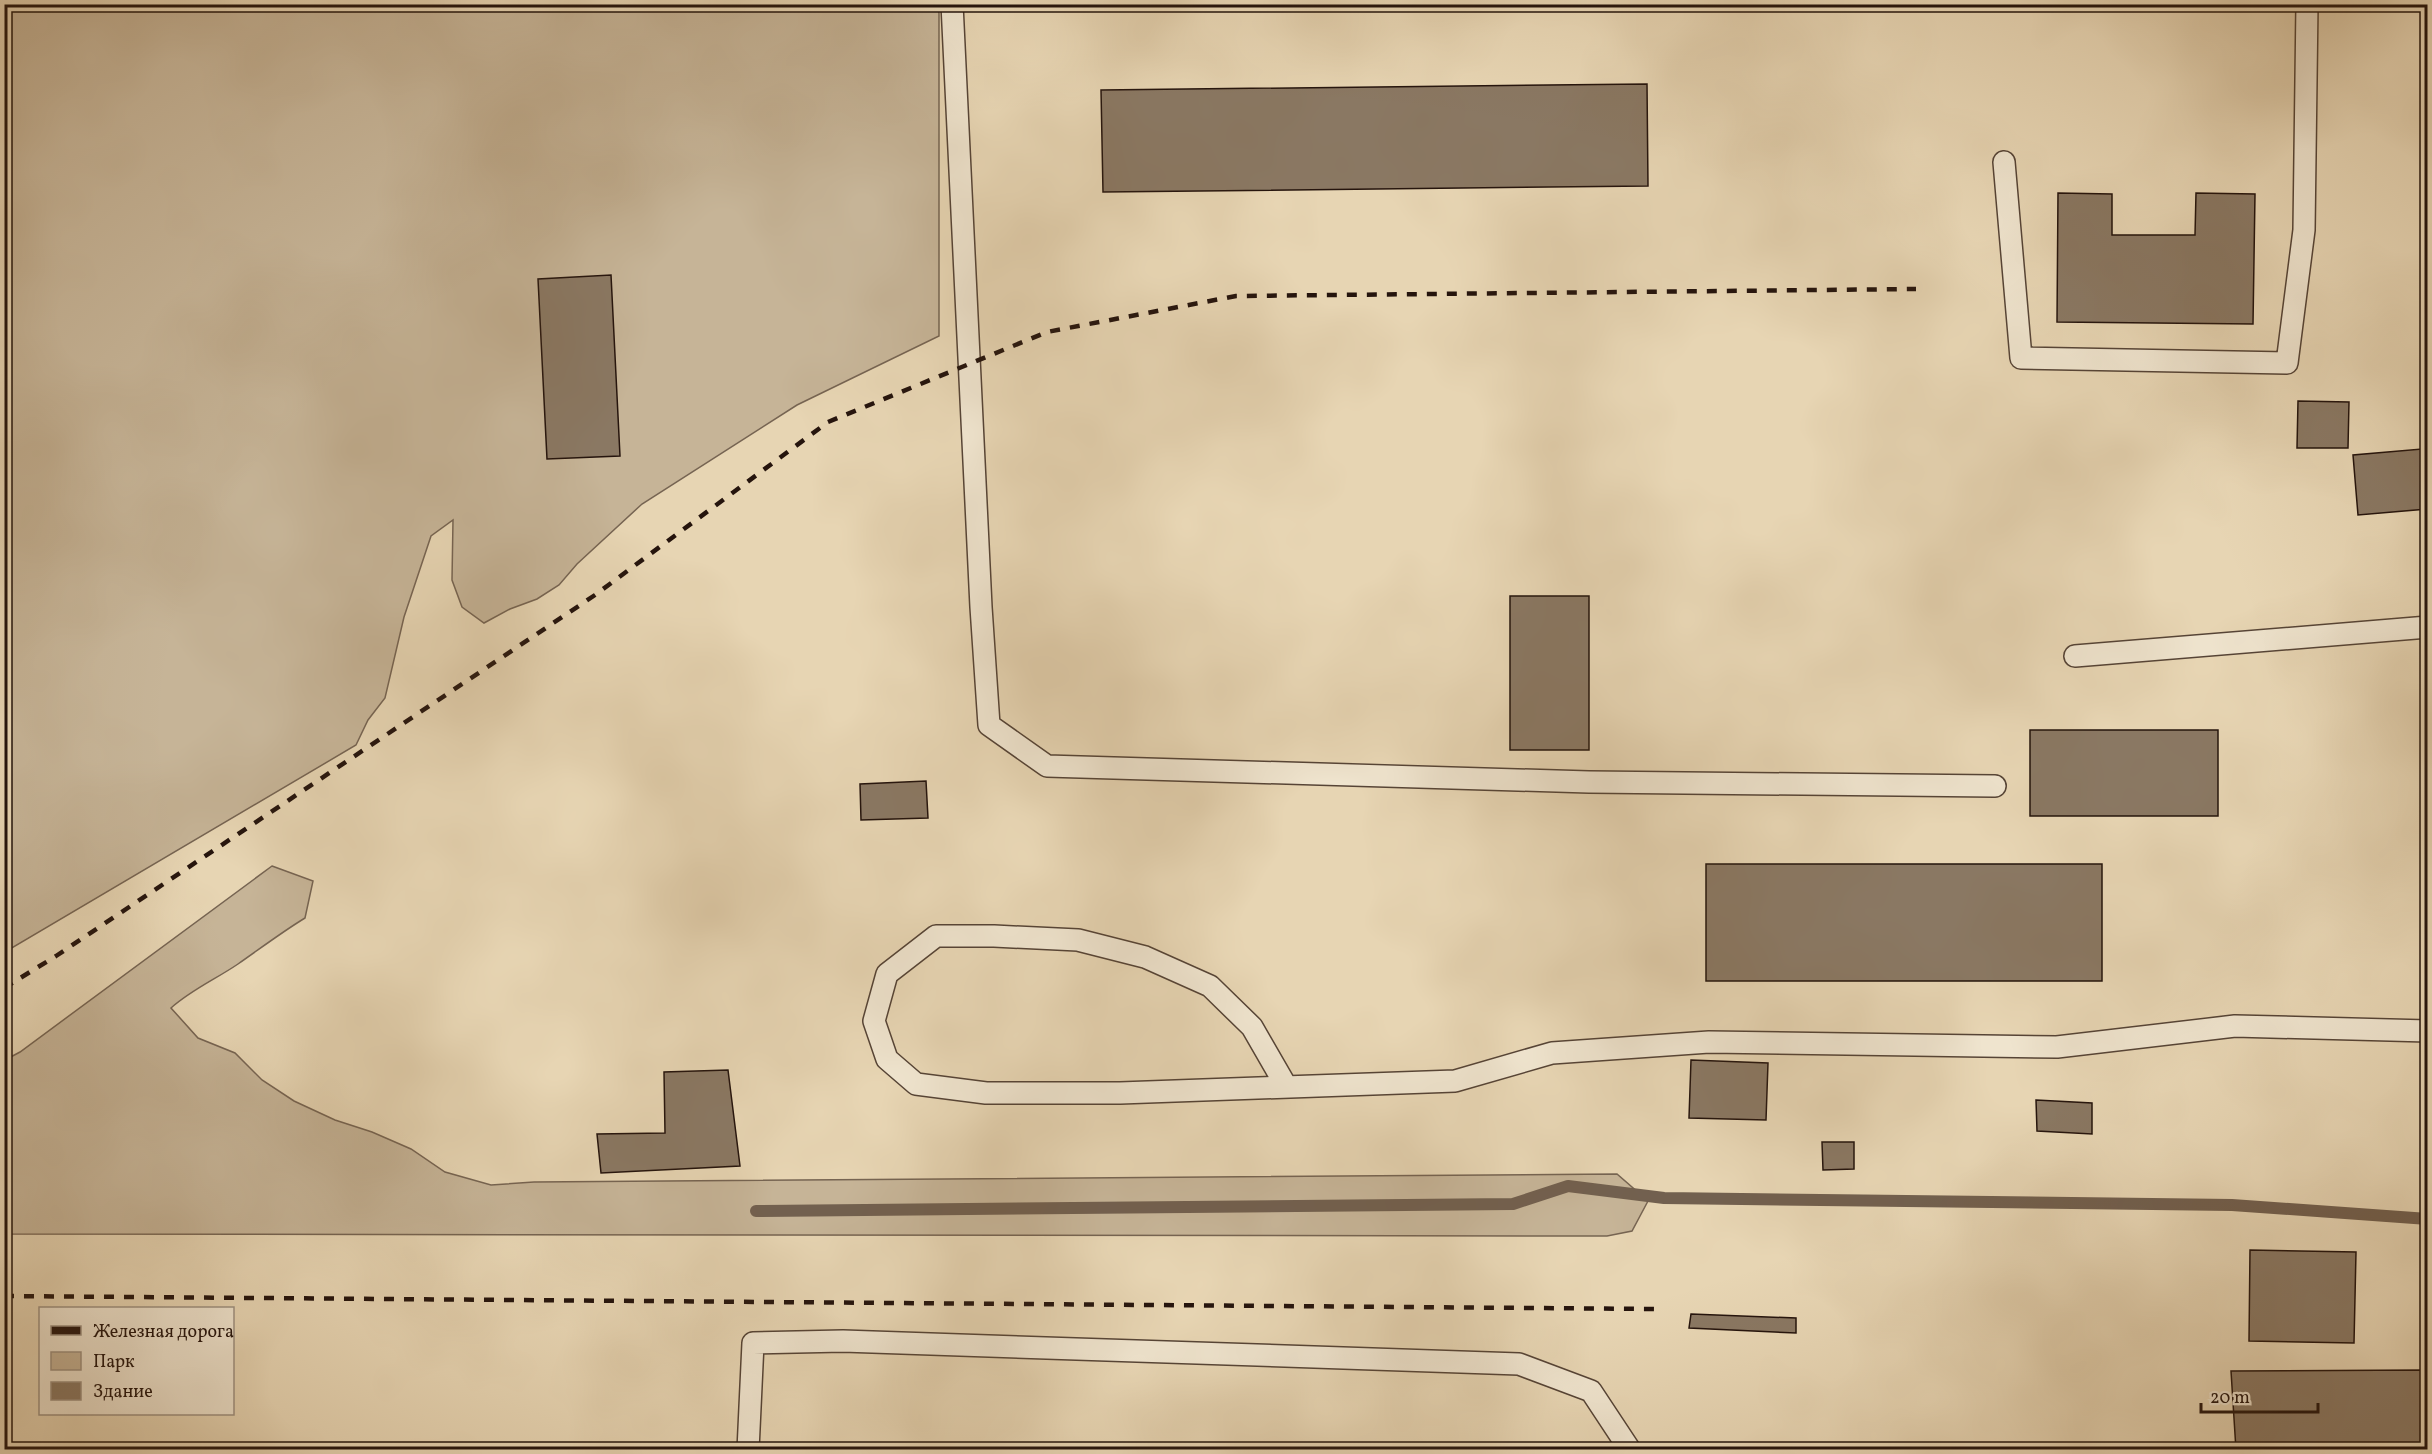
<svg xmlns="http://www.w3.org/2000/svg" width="2432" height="1454" font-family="Vollkorn,serif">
	<rect width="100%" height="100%" fill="#e7d5b3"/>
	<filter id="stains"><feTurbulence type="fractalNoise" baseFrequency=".00333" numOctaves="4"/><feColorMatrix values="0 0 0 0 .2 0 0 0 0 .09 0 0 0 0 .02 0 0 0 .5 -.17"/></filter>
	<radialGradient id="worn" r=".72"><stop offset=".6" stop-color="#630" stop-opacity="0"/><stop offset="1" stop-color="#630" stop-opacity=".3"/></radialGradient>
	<path fill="#c6b497" stroke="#766452" stroke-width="1.5" d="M 4,5 L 937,5 L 939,13 L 939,336 L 797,405 L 642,504 L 577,564 L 559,585 L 537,599 L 510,609 L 484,623 L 462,607 L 452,580 L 453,520 L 431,536 L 404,617 L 385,698 L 368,720 L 356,745 L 5,952 Z
		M 272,866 L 313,881 L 305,918 C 282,932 261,948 238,964 C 216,979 191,990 171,1008 L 198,1038 L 235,1053 L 262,1080 L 294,1101 L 335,1120 L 372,1132 L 411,1149 L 445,1172 L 491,1185 L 534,1182 L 1617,1174 L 1648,1201 L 1632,1231 L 1607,1236 L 5,1234 L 5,1060 L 20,1052 Z"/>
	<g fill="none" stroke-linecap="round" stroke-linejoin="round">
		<path stroke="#72604f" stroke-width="12" d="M 756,1211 L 1513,1204 L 1568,1186 L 1664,1198 L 2232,1205 L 2428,1219"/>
	</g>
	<path fill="#8a7863" stroke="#25140d" stroke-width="1.5" d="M 1647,84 L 1648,186 L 1103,192 L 1101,90 Z
		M 2058,193 L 2112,194 L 2112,235 L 2195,235 L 2196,193 L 2255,194 L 2253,324 L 2057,322 Z
		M 611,275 L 620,456 L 547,459 L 538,279 Z
		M 2298,401 L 2349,402 L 2348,448 L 2297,448 Z
		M 2422,449 L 2427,509 L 2358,515 L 2353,455 Z
		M 1510,596 L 1589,596 L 1589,750 L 1510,750 Z
		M 2030,730 L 2218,730 L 2218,816 L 2030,816 Z
		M 926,781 L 928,818 L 861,820 L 860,784 Z
		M 1706,864 L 2102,864 L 2102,981 L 1706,981 Z
		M 1691,1060 L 1768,1063 L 1766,1120 L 1689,1118 Z
		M 728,1070 L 740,1166 L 601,1173 L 597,1134 L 665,1133 L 664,1072 Z
		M 2036,1100 L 2092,1103 L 2092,1134 L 2037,1131 Z
		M 1822,1142 L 1854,1142 L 1854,1169 L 1823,1170 Z
		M 2250,1250 L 2356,1252 L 2354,1343 L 2249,1341 Z
		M 1691,1314 L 1796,1318 L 1796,1333 L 1689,1328 Z
		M 2424,1370 L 2425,1450 L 2236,1450 L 2231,1371 Z"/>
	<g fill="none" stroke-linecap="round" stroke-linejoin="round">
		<g stroke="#564436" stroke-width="24">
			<path id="service" d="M 952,4 L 981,607 L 989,725 L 1047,766 L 1589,782 L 1995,786
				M 2004,162 L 2021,358 L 2287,363 L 2304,230 L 2307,4
				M 2075,656 L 2428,627
				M 1286,1086 L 1252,1027 L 1210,986 L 1145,957 L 1078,940 L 994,936 L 936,936 L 887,974 L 874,1021 L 887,1059 L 916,1084 L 986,1093 L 1120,1093 L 1455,1081 L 1552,1053 L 1709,1042 L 2057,1047 L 2235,1026 L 2428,1031
				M 748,1450 L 753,1343 L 843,1341 L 1519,1364 L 1591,1391 L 1630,1450"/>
		</g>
		<use href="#service" stroke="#efe4ce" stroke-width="21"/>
		<path stroke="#25140d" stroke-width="4.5" stroke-dasharray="10 10" stroke-linecap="butt" d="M 4,988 L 56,956 L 595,595 L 828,422 L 1047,332 L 1236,296 L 1916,289
			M 4,1296 L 1658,1309"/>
	</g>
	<rect width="2432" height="1454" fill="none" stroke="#e7d5b3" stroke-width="24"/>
	<rect x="6" y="6" width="2420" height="1442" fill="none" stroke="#25140d" stroke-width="3"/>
	<rect x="12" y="12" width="2408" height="1430" fill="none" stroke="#25140d" stroke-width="1.5"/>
	<rect x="39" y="1307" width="195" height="108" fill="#efe4ce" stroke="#9e9181" stroke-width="1.5"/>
	<rect x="51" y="1326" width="30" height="9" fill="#25140d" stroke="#9e9181" stroke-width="1.5"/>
	<text x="93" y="1337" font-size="18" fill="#25140d">Железная дорога</text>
	<rect x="51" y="1352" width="30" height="18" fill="#c6b497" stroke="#9e9181" stroke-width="1.5"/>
	<text x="93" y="1367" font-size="18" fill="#25140d">Парк</text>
	<rect x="51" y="1382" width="30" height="18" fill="#8a7863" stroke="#9e9181" stroke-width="1.5"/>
	<text x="93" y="1397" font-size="18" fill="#25140d">Здание</text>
	<path d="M2201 1403v9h117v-9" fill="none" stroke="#25140d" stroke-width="3"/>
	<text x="2210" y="1403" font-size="18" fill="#25140d" stroke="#efe4ce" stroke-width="4.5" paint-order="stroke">20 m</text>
	<rect width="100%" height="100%" filter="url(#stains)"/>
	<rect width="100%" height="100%" fill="url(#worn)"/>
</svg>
